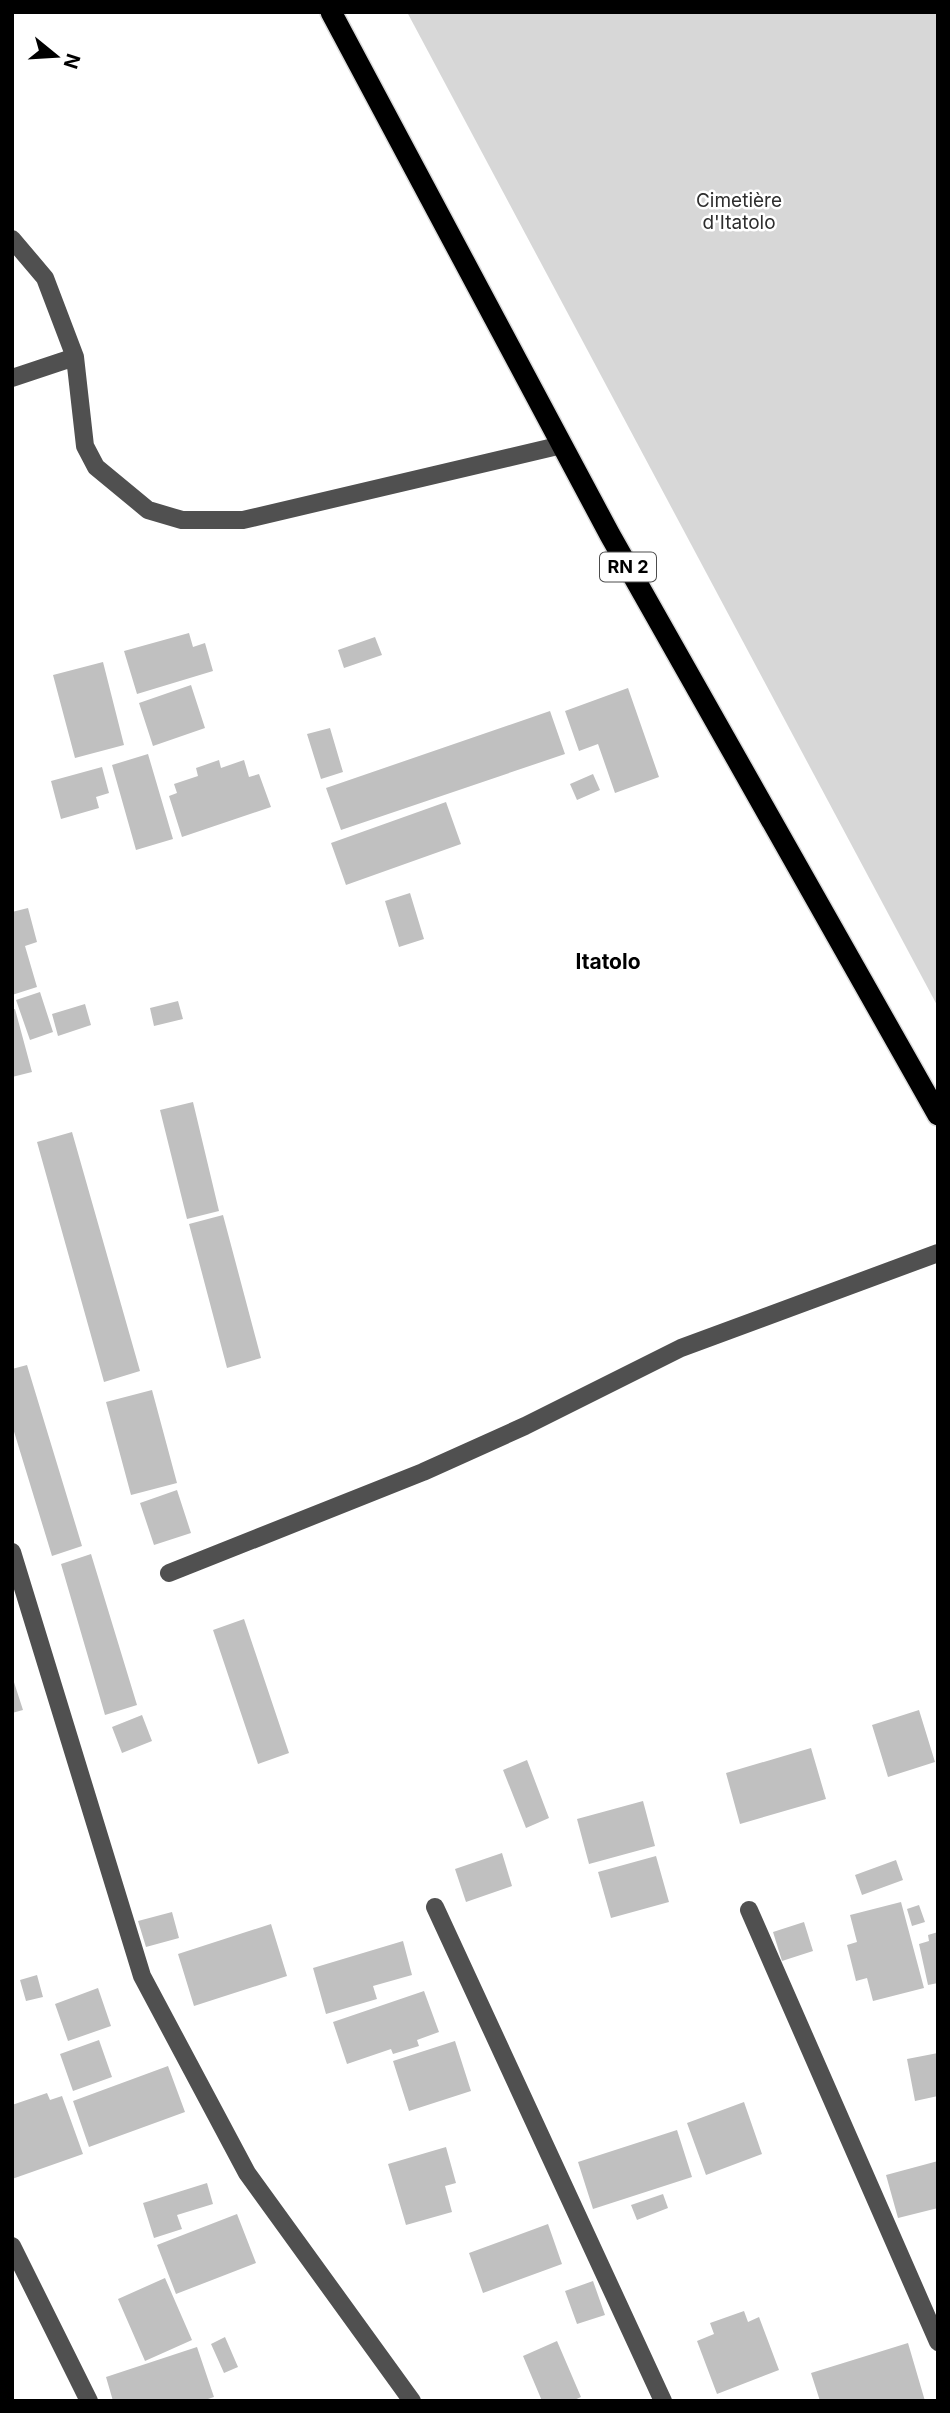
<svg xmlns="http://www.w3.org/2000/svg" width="950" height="2413" font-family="Inter,sans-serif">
	<rect width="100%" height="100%" fill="#fff"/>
	<path fill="#d7d7d7" d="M 407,12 L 938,12 L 938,1007 Z"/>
	<path fill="#c0c0c0" d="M 189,633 L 193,647 L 205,643 L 213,671 L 137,694 L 124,651 Z
		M 375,637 L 382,655 L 344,668 L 338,650 Z
		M 103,662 L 124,745 L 75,758 L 53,675 Z
		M 191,685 L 205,728 L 153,746 L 139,703 Z
		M 628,688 L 659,777 L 615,793 L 598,744 L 579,751 L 565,711 Z
		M 550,711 L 565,754 L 341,830 L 326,788 Z
		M 330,728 L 343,772 L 321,779 L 307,734 Z
		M 148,754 L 173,839 L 136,850 L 112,765 Z
		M 219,760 L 221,768 L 244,760 L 249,777 L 259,774 L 271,807 L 182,837 L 169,796 L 177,793 L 174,784 L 198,776 L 196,768 Z
		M 102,767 L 109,793 L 96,797 L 99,808 L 61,819 L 51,781 Z
		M 593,774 L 600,790 L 577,800 L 570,784 Z
		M 446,802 L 461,844 L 346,885 L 331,843 Z
		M 410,893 L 424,939 L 399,947 L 385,901 Z
		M 28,908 L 37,942 L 25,946 L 37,987 L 12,995 L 12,912 Z
		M 40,992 L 53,1032 L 30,1040 L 16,1000 Z
		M 178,1001 L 183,1019 L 154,1026 L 150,1008 Z
		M 85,1004 L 91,1025 L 58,1036 L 52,1014 Z
		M 15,1009 L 32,1072 L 12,1077 L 12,1010 Z
		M 193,1102 L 219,1211 L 187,1219 L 160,1110 Z
		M 72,1132 L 140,1371 L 104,1382 L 37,1142 Z
		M 223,1215 L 261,1358 L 227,1368 L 189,1224 Z
		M 27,1365 L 82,1546 L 52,1556 L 12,1425 L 12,1369 Z
		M 152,1390 L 177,1483 L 131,1495 L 106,1402 Z
		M 177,1490 L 191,1533 L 154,1545 L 140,1503 Z
		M 91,1554 L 137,1705 L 105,1715 L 61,1564 Z
		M 244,1619 L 289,1753 L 258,1764 L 213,1630 Z
		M 12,1676 L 23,1710 L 12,1713 Z
		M 919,1710 L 935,1762 L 888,1777 L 872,1725 Z
		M 142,1715 L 152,1741 L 122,1753 L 112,1727 Z
		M 811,1748 L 826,1799 L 740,1824 L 726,1773 Z
		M 527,1760 L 549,1818 L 526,1828 L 503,1770 Z
		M 643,1801 L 655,1846 L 589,1864 L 577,1819 Z
		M 502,1853 L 512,1886 L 466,1902 L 455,1869 Z
		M 656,1856 L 669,1902 L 611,1918 L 598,1872 Z
		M 896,1860 L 903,1880 L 862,1895 L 855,1875 Z
		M 901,1902 L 924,1988 L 873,2001 L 867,1978 L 856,1981 L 847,1945 L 857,1942 L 850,1915 Z
		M 919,1905 L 925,1922 L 912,1926 L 907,1909 Z
		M 172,1912 L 179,1938 L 146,1947 L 138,1921 Z
		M 804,1922 L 813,1951 L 782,1961 L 773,1932 Z
		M 271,1924 L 287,1976 L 194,2006 L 178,1954 Z
		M 938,1932 L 938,1983 L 928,1985 L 919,1944 L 929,1941 L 928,1935 Z
		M 403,1941 L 412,1975 L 373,1986 L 377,1999 L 326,2014 L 313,1968 Z
		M 37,1975 L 43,1997 L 26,2001 L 20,1980 Z
		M 98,1988 L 111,2026 L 68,2041 L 55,2004 Z
		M 424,1991 L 439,2032 L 417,2040 L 419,2046 L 393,2054 L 391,2049 L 347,2064 L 333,2022 Z
		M 99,2040 L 112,2077 L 73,2091 L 60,2054 Z
		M 455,2041 L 471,2091 L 409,2111 L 393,2061 Z
		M 938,2053 L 938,2096 L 915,2101 L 907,2059 Z
		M 168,2066 L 185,2112 L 89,2147 L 73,2101 Z
		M 47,2093 L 50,2100 L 62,2096 L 83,2154 L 12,2179 L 12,2105 Z
		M 744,2102 L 762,2154 L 706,2175 L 687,2123 Z
		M 677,2130 L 692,2177 L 593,2209 L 578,2162 Z
		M 446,2147 L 456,2183 L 445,2186 L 452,2212 L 406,2225 L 388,2164 Z
		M 938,2161 L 938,2208 L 898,2218 L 886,2175 Z
		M 207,2183 L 213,2204 L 177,2215 L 182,2229 L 154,2238 L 143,2203 Z
		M 663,2194 L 668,2208 L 637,2220 L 631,2205 Z
		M 237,2214 L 256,2263 L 176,2294 L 157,2245 Z
		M 548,2224 L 562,2264 L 483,2293 L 469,2253 Z
		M 165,2278 L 192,2340 L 145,2361 L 118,2299 Z
		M 593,2281 L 605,2315 L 577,2324 L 565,2291 Z
		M 744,2311 L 748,2322 L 759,2317 L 779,2370 L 717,2394 L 697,2341 L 714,2334 L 710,2323 Z
		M 225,2337 L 238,2367 L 224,2373 L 211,2344 Z
		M 557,2341 L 581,2397 L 572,2401 L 542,2401 L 523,2356 Z
		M 908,2343 L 925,2401 L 820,2401 L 811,2373 Z
		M 197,2347 L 214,2397 L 202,2401 L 113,2401 L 106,2377 Z"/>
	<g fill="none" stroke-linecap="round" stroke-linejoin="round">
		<g stroke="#dbdbdb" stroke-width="24">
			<path id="highway" d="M 331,12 L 610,535 L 938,1115"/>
		</g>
		<path stroke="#505050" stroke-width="18" d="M 12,239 L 45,278 L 75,357 L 85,446 L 96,467 L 148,510 L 182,520 L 243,520 L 562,445
			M 12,378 L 75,357
			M 12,1552 L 142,1976 L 247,2173 L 412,2401
			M 169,1573 L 423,1472 L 525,1426 L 681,1348 L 938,1253
			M 435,1907 L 663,2401
			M 749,1910 L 938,2342
			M 12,2246 L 89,2401"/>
		<use href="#highway" stroke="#000" stroke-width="21"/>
	</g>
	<g text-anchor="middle" stroke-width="5" stroke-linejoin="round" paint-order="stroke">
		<rect fill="#fff" stroke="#4c4c4c" stroke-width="2" x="600" y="552.5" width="56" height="29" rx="5"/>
		<g font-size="18" font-weight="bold" fill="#000">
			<text x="628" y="573">RN 2</text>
		</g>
		<g font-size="19" fill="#2e2e2e" stroke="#fff">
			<text x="739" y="207">Cimetière<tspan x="739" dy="22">d'Itatolo</tspan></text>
		</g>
		<g font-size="21" font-weight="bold" fill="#000" stroke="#fff">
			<text x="608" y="969">Itatolo</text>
		</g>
	</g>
	<rect width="950" height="2413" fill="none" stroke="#000000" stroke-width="28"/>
	<g transform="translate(56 56) rotate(108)" stroke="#ffffff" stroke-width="5" paint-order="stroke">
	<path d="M0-5L12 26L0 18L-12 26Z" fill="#000000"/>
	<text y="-10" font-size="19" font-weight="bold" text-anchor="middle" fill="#000000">N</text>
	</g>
</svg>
